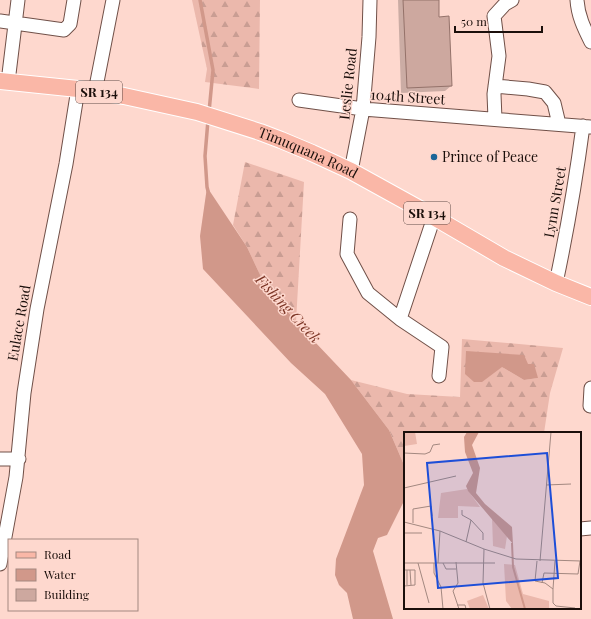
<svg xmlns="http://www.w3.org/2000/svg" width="591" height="619" font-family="'Playfair Display',serif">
	<defs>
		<pattern id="forest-firs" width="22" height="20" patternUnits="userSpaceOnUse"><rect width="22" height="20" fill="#ebb8ac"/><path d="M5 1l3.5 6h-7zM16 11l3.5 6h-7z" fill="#c99d93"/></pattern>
	</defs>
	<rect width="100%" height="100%" fill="#fed8ce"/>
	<path fill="url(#forest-firs)" fill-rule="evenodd" d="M 192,0 L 260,0 L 259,89 L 205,82 L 207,69 Z
		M 245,162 L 304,182 L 296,322 L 262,279 L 247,247 L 233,225 Z
		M 462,339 L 563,348 L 550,393 L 544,433 L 405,433 L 405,469 L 404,465 L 389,430 L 351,380 L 407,394 L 460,397 ZM 502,367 L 538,378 L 524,380 Z"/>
	<path fill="#d1988a" d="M 207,187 L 247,247 L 262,279 L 296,322 L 351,380 L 389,430 L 404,465 L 405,499 L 387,535 L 378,538 L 373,551 L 393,619 L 353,619 L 347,593 L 339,585 L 335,575 L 336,559 L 364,485 L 362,454 L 325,394 L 291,363 L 203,269 L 200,236 Z
		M 466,351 L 524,355 L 528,364 L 534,364 L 538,378 L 524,380 L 502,367 L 482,382 L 474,382 L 465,374 Z"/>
	<path fill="#0003" d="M 398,0 L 438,0 L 438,18 L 451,86 L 445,91 L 401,93 Z"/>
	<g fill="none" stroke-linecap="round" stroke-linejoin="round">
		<path stroke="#d1988a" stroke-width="3.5" d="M 200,0 L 213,70 L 209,112
			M 208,120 L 205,156 L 207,187 L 208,191"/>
	</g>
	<path fill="#cda89f" stroke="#94726a" d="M 403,0 L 439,0 L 439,17 L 449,16 L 452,86 L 407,88 Z"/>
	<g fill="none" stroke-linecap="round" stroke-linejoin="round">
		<g stroke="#705048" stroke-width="15">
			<path id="minor" d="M 577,0 C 578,16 584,28 591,42
				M 0,21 L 64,30 L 70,24 L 74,0
				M 8,82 L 18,0
				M 495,86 L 528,89 L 545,92 L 554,103 L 559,124
				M 95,92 L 113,0
				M 299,100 L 363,109 L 591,127
				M 495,119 L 494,94 L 499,56 L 494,16 L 505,4 L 512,0
				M 351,171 L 363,109 L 369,37 L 370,0
				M 434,217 L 400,319 L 442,347 L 439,376
				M 350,219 L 347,254 L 368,293 L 400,319
				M 556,283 C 567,231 576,179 583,126
				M 591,388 L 590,406 L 591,406
				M 0,459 L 19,459
				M 580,529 L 591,528
				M 0,564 L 16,477 L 24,393 L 37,309 L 66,164 L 78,89"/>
		</g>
		<g stroke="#fff" stroke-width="18">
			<g id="major">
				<path id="s1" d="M 0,81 L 78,89 L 124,96 L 197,112 L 260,132 L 281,140 L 312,153 L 351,171 L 427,213 L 504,258 L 556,283 L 591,297"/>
			</g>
		</g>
		<use href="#minor" stroke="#fff" stroke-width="13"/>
		<use href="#major" stroke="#fab7a7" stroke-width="16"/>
	</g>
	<circle fill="#1b6598" stroke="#fed8ce" stroke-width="1.5" cx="434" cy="157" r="4"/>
	<g text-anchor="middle" stroke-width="3" stroke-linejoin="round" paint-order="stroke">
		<g fill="#fed8ce" stroke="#5f4b46" stroke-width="1">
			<rect x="76" y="81" width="46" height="22" rx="3"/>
			<rect x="404" y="202" width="46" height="22" rx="3"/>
		</g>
		<g font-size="13" font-weight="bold" fill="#1b0f0b">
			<text x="99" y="97">SR 134</text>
			<text x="427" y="218">SR 134</text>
		</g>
		<g font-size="14" fill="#1b0f0b" stroke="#fed8ce">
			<text transform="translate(348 84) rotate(-84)" y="5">Leslie Road</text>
			<text transform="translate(408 97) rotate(4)" y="5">104th Street</text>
			<text dy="5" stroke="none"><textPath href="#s1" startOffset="318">Timuquana Road</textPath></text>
			<text transform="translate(555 202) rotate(-80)" y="5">Lynn Street</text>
			<text transform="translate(19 323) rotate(-80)" y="5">Eulace Road</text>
		</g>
		<g font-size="14" fill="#1b0f0b" stroke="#fed8ce" text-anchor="start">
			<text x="442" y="162">Prince of Peace</text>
		</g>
		<g font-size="15" font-style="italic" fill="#7d3626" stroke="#fed8ce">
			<text transform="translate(288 309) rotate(47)" y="5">Fishing Creek</text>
		</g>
	</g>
	<g transform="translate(404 432)">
		<rect width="177" height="177" fill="#fed8ce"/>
		<path d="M 79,163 L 85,177 L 66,177 L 63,169 Z" fill="#ebb8ac"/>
		<path d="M 0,0 L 11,0 L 13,12 L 0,14 ZM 63,57 L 76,75 L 54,74 L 54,86 L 34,86 L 37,61 ZM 88,86 L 103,104 L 101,117 L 89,114 ZM 100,132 L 111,133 L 119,162 L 145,169 L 145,177 L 108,177 L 102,169 Z" fill="#ebb8ac"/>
		<path d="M 63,0 L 75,0 L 68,13 L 76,36 L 72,61 L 81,72 L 108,95 L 109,112 L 64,59 L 62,54 L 69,41 L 61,20 L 60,5 Z" fill="#d1988a"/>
		<path fill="none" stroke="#d1988a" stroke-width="2" d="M 108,111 L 109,135 L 121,177"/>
		<path fill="none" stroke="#a38880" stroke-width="1" d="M 0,21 L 21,22 L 26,20 L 29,13 L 36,12M 142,53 L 167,52M 0,56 L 52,44M 58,78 L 58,83 L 67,88 L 62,110M 67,88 L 79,101 L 79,108M 0,90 L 36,99 L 80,117 L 112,127 L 177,129M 9,91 L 9,77 L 27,74 L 28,84M 0,101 L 18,101M 80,117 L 79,151 L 86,177M 133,129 L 131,149 L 141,151 L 149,157 L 149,171 L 152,174 L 171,176M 136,129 L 147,0M 52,130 L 54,151 L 49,159 L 55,177M 0,131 L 91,131M 14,131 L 25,171M 30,131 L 30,141 L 37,155 L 39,177M 34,131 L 36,99M 39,131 L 42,137 L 52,137M 0,138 L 11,138 L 11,153 L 0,154M 3,138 L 3,153M 6,138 L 7,153M 138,151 L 140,141 L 174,142 L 176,129M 149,157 L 151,129M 53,173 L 61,173 L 62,177"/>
		<path fill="#1d4ed8" fill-opacity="0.15" stroke="#1d4ed8" stroke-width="2" d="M 143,21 L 154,146 L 34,156 L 23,31 Z"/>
		<rect width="177" height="177" fill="none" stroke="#1b0f0b" stroke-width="2"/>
	</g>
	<rect x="8" y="539" width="130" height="72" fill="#fed8ce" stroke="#a38880"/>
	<rect x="16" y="552" width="20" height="6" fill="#fab7a7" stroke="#a38880"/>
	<text x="44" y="559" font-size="12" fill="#1b0f0b">Road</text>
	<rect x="16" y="569" width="20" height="12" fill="#d1988a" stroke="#a38880"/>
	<text x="44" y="579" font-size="12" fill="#1b0f0b">Water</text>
	<rect x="16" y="589" width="20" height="12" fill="#cda89f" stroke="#a38880"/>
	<text x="44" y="599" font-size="12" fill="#1b0f0b">Building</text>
	<path d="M455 26v6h87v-6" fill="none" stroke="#1b0f0b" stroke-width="2"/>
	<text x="461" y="26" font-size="12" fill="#1b0f0b" stroke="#fed8ce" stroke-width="3" paint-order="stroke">50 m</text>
</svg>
